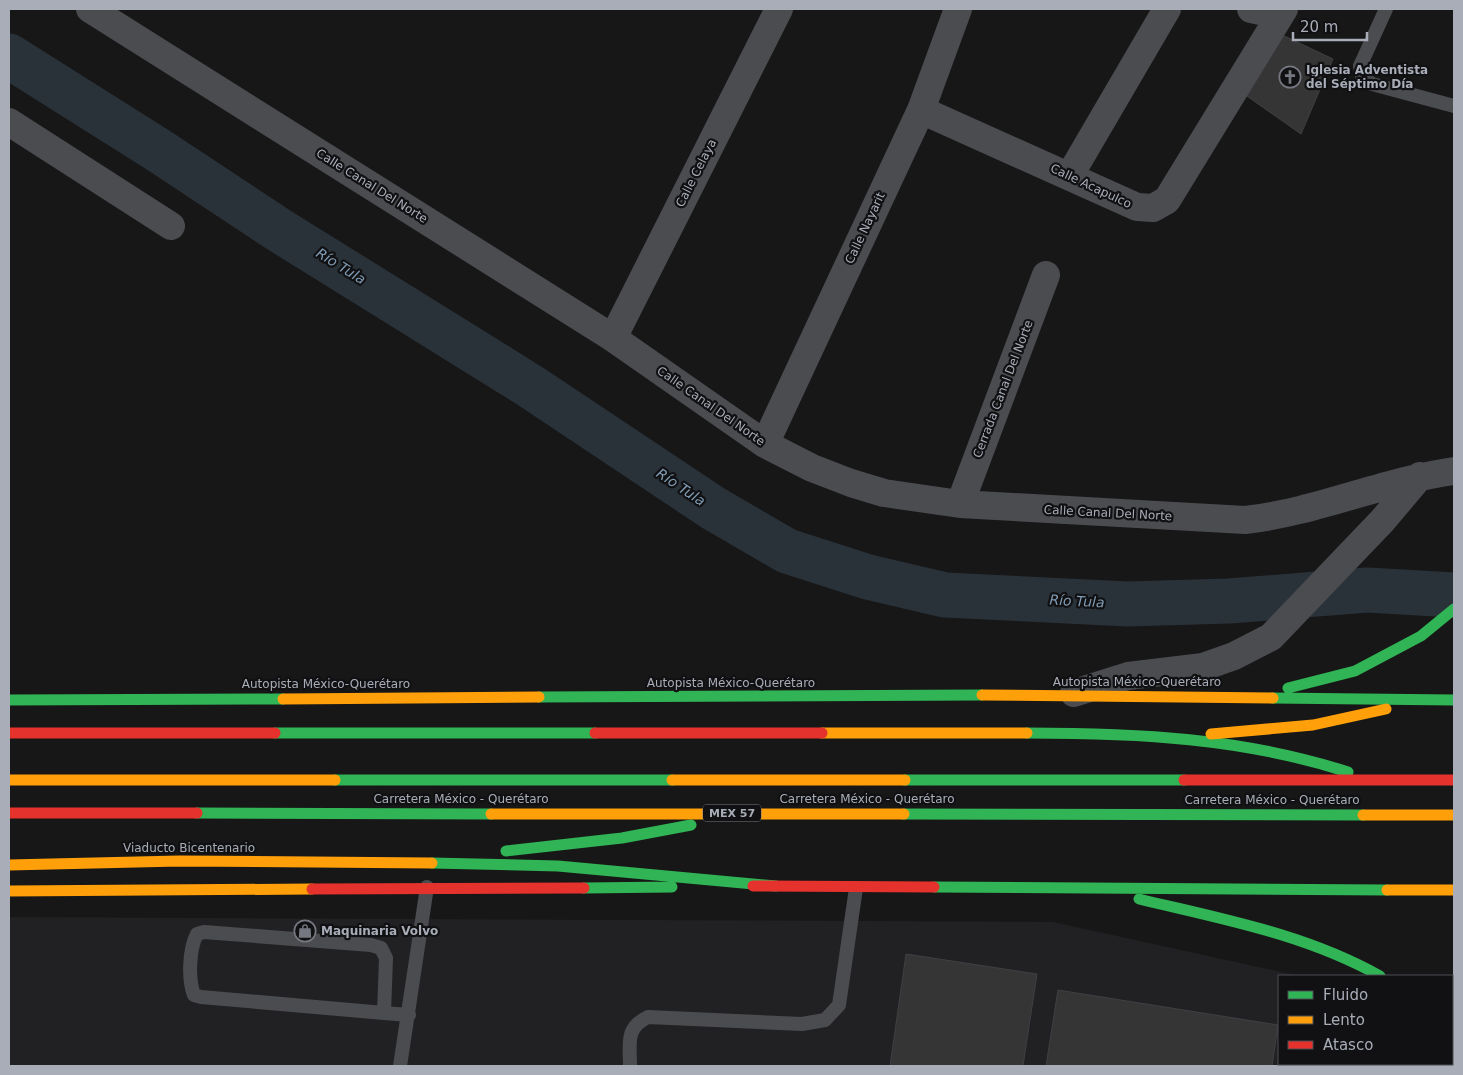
<svg xmlns="http://www.w3.org/2000/svg" width="1463" height="1075" font-family="'DejaVu Sans',sans-serif">
	<rect width="100%" height="100%" fill="#171717"/>
	<path fill="#212123" d="M 9,917 L 1053,922 L 1300,976 L 1279,976 L 1279,1064 L 1448,1064 L 1451,1066 L 9,1066 Z"/>
	<g fill="none" stroke-linecap="round" stroke-linejoin="round">
		<path stroke="#2a3239" stroke-width="45" d="M 9,56 L 158,150 L 279,230 L 530,386 L 713,508 L 787,551 L 868,577 L 945,595 L 1128,604 L 1229,601 L 1367,590 L 1454,595"/>
	</g>
	<path fill="#353536" stroke="#3f4043" d="M 1278,33 L 1333,59 L 1301,134 L 1244,94 Z
		M 906,954 L 1037,974 L 1023,1066 L 890,1066 Z
		M 1058,990 L 1278,1025 L 1272,1066 L 1046,1066 Z
		M 1295,1064 L 1332,1064 L 1348,1066 L 1294,1066 Z"/>
	<g fill="none" stroke-linecap="round" stroke-linejoin="round">
		<path stroke="#4b4c50" stroke-width="14" d="M 1386,9 L 1360,66 L 1362,76 L 1372,84 L 1454,106
			M 384,1013 L 386,958 L 381,948 L 371,945 L 204,932 L 197,934 C 189,949 188,979 194,995 L 201,997 L 384,1013 L 409,1015
			M 400,1066 L 427,887
			M 630,1066 C 630,1043 625,1028 648,1017 L 802,1024 L 825,1020 L 839,1005 L 856,888"/>
		<path stroke="#4b4c50" stroke-width="28" d="M 90,9 L 613,338 L 765,444 L 812,468 L 851,483 L 884,493 L 960,504 L 1245,520 C 1317,512 1383,481 1454,471
			M 1251,9 L 1280,15
			M 921,110 L 1137,207 L 1153,208 L 1167,200 L 1284,9
			M 9,122 L 171,226
			M 1070,175 L 1167,9
			M 613,338 L 779,9
			M 765,444 L 921,110 L 958,9
			M 960,504 L 1046,275
			M 1074,693 L 1128,676 L 1203,667 L 1234,656 L 1271,637 L 1383,520 L 1420,476"/>
		<path stroke="#30b455" stroke-width="11" d="M 1288,688 L 1355,671 L 1421,636 L 1454,609
			M 539,697 L 982,695
			M 1273,698 L 1454,700
			M 9,700 L 283,699
			M 275,733 L 595,733
			M 1027,733 C 1137,733 1243,738 1348,772
			M 335,780 L 672,780
			M 905,780 L 1184,780
			M 197,813 L 491,814
			M 904,814 L 1363,815
			M 506,851 L 622,838 L 691,825
			M 432,863 L 558,866 L 776,886
			M 934,887 L 1387,890
			M 584,888 L 672,887
			M 1139,899 C 1222,919 1305,934 1380,976
			M 1452,1035 L 1454,1038"/>
		<path stroke="#ff9f0a" stroke-width="11" d="M 982,695 L 1273,698
			M 283,699 L 539,697
			M 822,733 L 1027,733
			M 1211,734 L 1313,725 L 1386,709
			M 9,780 L 335,780
			M 672,780 L 905,780
			M 491,814 L 904,814
			M 1363,815 L 1454,815
			M 9,865 L 179,861 L 432,863
			M 1387,890 L 1454,890
			M 9,891 L 312,889"/>
		<path stroke="#e5322d" stroke-width="11" d="M 9,733 L 275,733
			M 595,733 L 822,733
			M 1184,780 L 1454,780
			M 9,813 L 197,813
			M 753,886 L 934,887
			M 312,889 L 584,888"/>
	</g>
	<defs>
		<g id="church-ring" transform="scale(1.125)"><circle r="9.5" fill="#111113" stroke="#757880" stroke-width="1.5"/><path d="M-1.2-6h2.4v3.5h3.3v2.4h-3.3V6h-2.4V-.1h-3.3v-2.4h3.3Z" fill="#757880"/></g>
		<g id="shop-ring" transform="scale(1.125)"><circle r="9.5" fill="#111113" stroke="#757880" stroke-width="1.5"/><path d="M-5-2.5h2.3a2.7 3.5 0 0 1 5.4 0H5L5.5 6h-11ZM-1.5-2.5h3a1.5 2.3 0 0 0-3 0Z" fill="#757880"/></g>
	</defs>
	<g fill-rule="evenodd">
		<use href="#church-ring" x="1290" y="77"/>
		<use href="#shop-ring" x="305" y="931"/>
	</g>
	<g text-anchor="middle" stroke-width="4.5" stroke-linejoin="round" paint-order="stroke">
		<rect fill="#111113" stroke="#7b7e86" stroke-width="1" x="703" y="804.5" width="58" height="17" rx="4"/>
		<g font-size="11" font-weight="bold" fill="#a8adb8">
			<text x="732" y="817">MEX 57</text>
		</g>
		<g font-size="12" font-weight="bold" fill="#a8adb8" stroke="#111113" text-anchor="start">
			<text x="1306" y="74">Iglesia Adventista<tspan x="1306" dy="14">del Séptimo Día</tspan></text>
			<text x="321" y="935">Maquinaria Volvo</text>
		</g>
		<g font-size="12" fill="#a8adb8" stroke="#111113">
			<text transform="translate(696 173) rotate(-63)" y="4">Calle Celaya</text>
			<text transform="translate(372 186) rotate(32)" y="4">Calle Canal Del Norte</text>
			<text transform="translate(1091 186) rotate(25)" y="4">Calle Acapulco</text>
			<text transform="translate(865 228) rotate(-65)" y="4">Calle Nayarit</text>
			<text transform="translate(1003 389) rotate(-69)" y="4">Cerrada Canal Del Norte</text>
			<text transform="translate(711 406) rotate(35)" y="4">Calle Canal Del Norte</text>
			<text transform="translate(1108 513) rotate(3)" y="4">Calle Canal Del Norte</text>
			<text x="1137" y="686">Autopista México-Querétaro</text>
			<text x="731" y="687">Autopista México-Querétaro</text>
			<text x="326" y="688">Autopista México-Querétaro</text>
			<text x="461" y="803">Carretera México - Querétaro</text>
			<text x="867" y="803">Carretera México - Querétaro</text>
			<text x="1272" y="804">Carretera México - Querétaro</text>
			<text x="189" y="852">Viaducto Bicentenario</text>
		</g>
		<g font-size="14" font-style="italic" fill="#7f9bb3" stroke="#111113">
			<text transform="translate(341 266) rotate(32)" y="5">Río Tula</text>
			<text transform="translate(681 487) rotate(34)" y="5">Río Tula</text>
			<text transform="translate(1077 601) rotate(3)" y="5">Río Tula</text>
		</g>
	</g>
	<rect width="1463" height="1075" fill="none" stroke="#a8adb8" stroke-width="20"/>
	<rect x="1278" y="975" width="175" height="90" fill="#111113" stroke="#4d4f55"/>
	<rect x="1288" y="991" width="25" height="8" fill="#30b455" stroke="#4d4f55"/>
	<text x="1323" y="1000" font-size="15" fill="#a8adb8">Fluido</text>
	<rect x="1288" y="1016" width="25" height="8" fill="#ff9f0a" stroke="#4d4f55"/>
	<text x="1323" y="1025" font-size="15" fill="#a8adb8">Lento</text>
	<rect x="1288" y="1041" width="25" height="8" fill="#e5322d" stroke="#4d4f55"/>
	<text x="1323" y="1050" font-size="15" fill="#a8adb8">Atasco</text>
	<path d="M1293 32v8h74v-8" fill="none" stroke="#a8adb8" stroke-width="2.5"/>
	<text x="1300" y="32" font-size="15" fill="#a8adb8" stroke="#111113" stroke-width="4" paint-order="stroke">20 m</text>
</svg>
